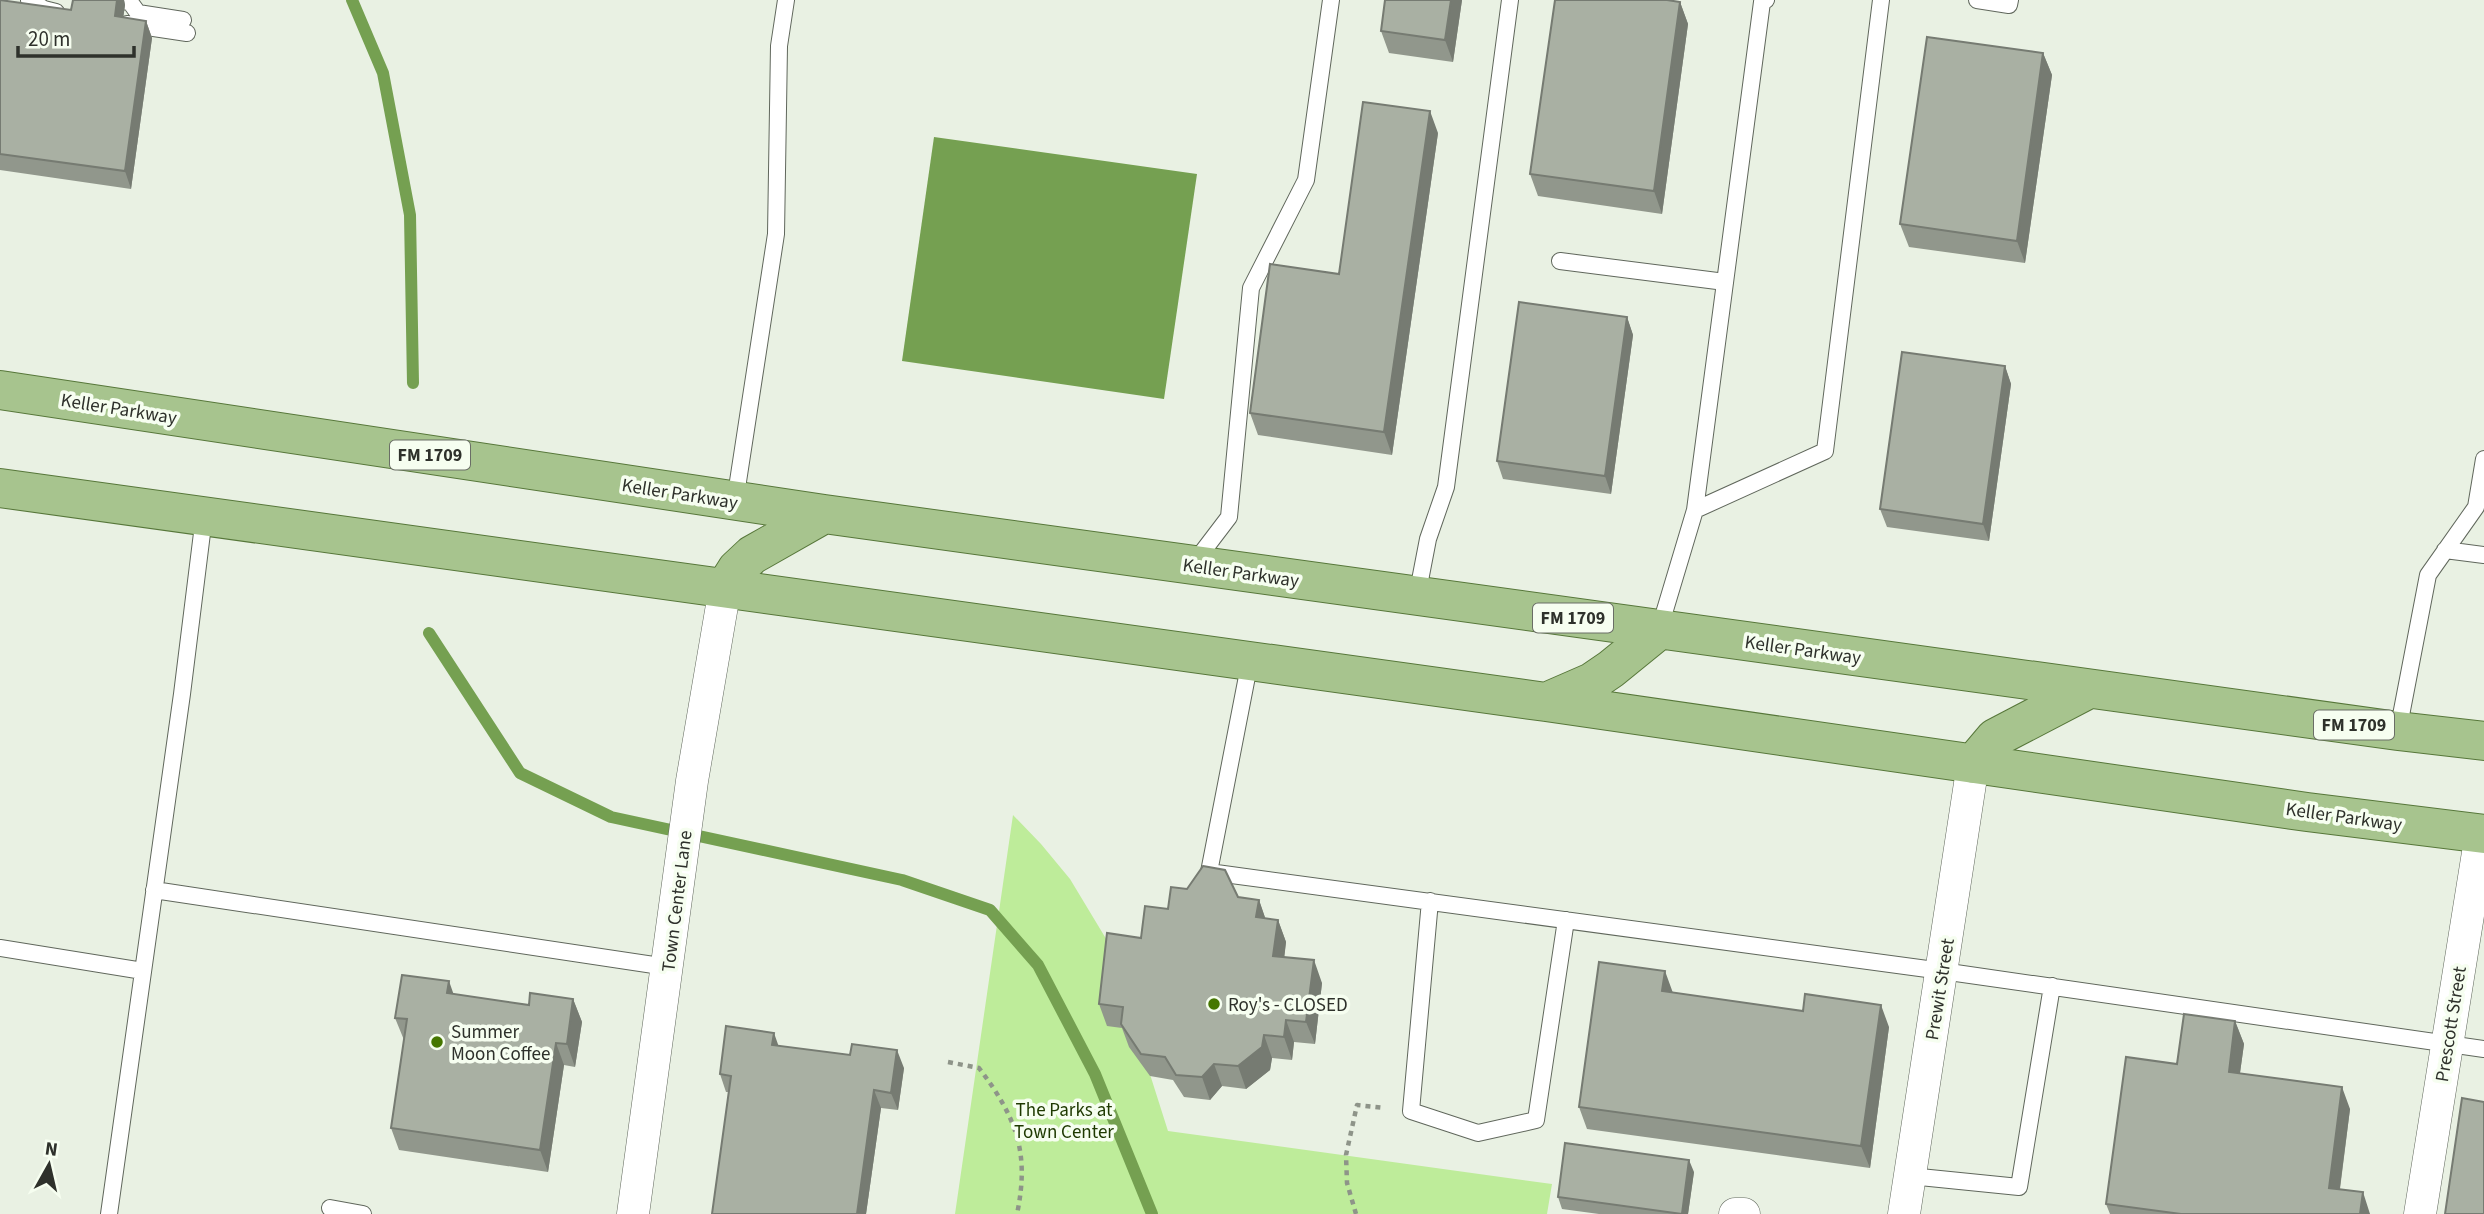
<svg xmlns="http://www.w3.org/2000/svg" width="2484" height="1214" font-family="'Source Sans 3',sans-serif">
	<rect width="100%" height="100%" fill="#e9f1e3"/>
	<path fill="#beec9a" d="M 1013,815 L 1041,844 L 1070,879 L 1108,942 L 1168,1131 L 1552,1184 L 1547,1214 L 955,1214 Z"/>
	<path fill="#75a051" d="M 934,137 L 1197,174 L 1164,399 L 902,361 Z"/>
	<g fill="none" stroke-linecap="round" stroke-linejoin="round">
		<path stroke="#75a051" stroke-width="12" d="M 352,0 L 383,73 L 410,215 L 413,383
			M 429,633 L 520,773 L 611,817 L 902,880 L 990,910 L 1038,965 L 1095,1074 L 1152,1214"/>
		<g stroke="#60675c" stroke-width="18">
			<path id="service" d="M 29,0 L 44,9 L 56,12
				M 113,0 L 130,2 L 138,13 L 183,20
				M 1977,0 L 2009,5 L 2010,0
				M 127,24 L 187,33
				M 1560,261 L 1725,282
				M 735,501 L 776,234 L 779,46 L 786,0
				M 1695,510 L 1825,451 L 1881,0
				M 2445,550 L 2484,555
				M 1194,563 L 1229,517 L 1251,288 L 1306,180 L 1331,0
				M 1417,596 L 1428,539 L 1446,487 L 1510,0
				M 1659,630 L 1695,510 L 1762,2 L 1766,0
				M 1250,661 L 1209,872 L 1942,971 L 2484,1049
				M 2398,731 L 2428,575 L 2476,507 L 2484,459
				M 154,890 L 667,967
				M 1430,901 L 1411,1111 L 1478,1133 L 1536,1120 L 1566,920
				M 0,948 L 143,971
				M 1910,1176 L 2019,1187 L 2052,986
				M 330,1208 L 363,1214
				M 109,1214 L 182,694 L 204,517"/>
		</g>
		<g stroke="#60675c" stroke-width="33">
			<path id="minor" d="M 633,1214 L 692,781 L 725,588
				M 1735,1214 L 1744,1214
				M 1904,1214 L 1973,764
				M 2420,1214 L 2481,834"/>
		</g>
		<g stroke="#57773a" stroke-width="40">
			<path id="primary" d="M 0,390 L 824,514 L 2398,731 L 2484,741
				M 0,488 L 1546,702 L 2307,812 L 2484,834
				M 725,588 L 737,569 L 752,555 L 824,514
				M 1546,702 L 1592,682 L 1611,669 L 1659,630
				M 1973,764 L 1995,738 L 2089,689"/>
		</g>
		<path stroke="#8e9489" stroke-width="4.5" stroke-dasharray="5 5" stroke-linecap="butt" d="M 948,1062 L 979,1068 C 1016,1117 1030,1152 1017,1214
			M 1356,1214 L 1347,1183 L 1346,1155 L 1357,1105 L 1385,1108"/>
		<use href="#service" stroke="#fff" stroke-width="16"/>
		<use href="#minor" stroke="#fff" stroke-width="32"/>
		<use href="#primary" stroke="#a7c48e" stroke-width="38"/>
	</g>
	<path fill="#91978c" d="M 0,0 L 71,10 L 73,0 L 124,0 L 125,5 L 123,18 L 146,21 L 152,38 L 131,189 L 0,170 Z
		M 1462,0 L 1453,62 L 1389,53 L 1381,31 Z
		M 1680,2 L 1688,24 L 1662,214 L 1538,196 L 1530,174 Z
		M 2043,53 L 2052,75 L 2025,263 L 1909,247 L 1900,224 Z
		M 1438,133 L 1392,455 L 1258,435 L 1250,413 L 1339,274 Z
		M 1627,317 L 1633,335 L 1611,494 L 1503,479 L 1497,461 Z
		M 2005,366 L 2011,384 L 1989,541 L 1887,527 L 1880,509 Z
		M 1187,889 L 1259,900 L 1265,918 L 1278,920 L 1286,942 L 1284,957 L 1322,983 L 1315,1044 L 1294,1042 L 1292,1060 L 1272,1058 L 1270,1070 L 1246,1089 L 1222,1086 L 1210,1100 L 1184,1097 L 1173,1080 L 1150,1076 L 1129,1047 L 1122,1028 L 1107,1026 L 1099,1004 L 1141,938 Z
		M 1673,993 L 1889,1027 L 1870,1168 L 1587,1129 L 1579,1107 Z
		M 453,994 L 529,1005 L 573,999 L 582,1022 L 575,1067 L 564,1065 L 548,1172 L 399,1150 L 391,1128 L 404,1040 L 395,1018 Z
		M 2235,1021 L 2244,1044 L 2240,1073 L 2350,1109 L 2340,1189 L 2370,1214 L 2110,1214 L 2106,1204 L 2177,1064 Z
		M 779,1046 L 904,1068 L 898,1110 L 881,1108 L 866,1214 L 712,1214 L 729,1092 L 726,1092 L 720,1074 Z
		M 1694,1172 L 1688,1214 L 1599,1214 L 1562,1209 L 1558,1197 Z"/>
	<path fill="#767b72" d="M 117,0 L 124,0 L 125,5 L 121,34 L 115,16 Z
		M 1451,0 L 1462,0 L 1453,62 L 1445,40 Z
		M 1680,2 L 1688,24 L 1662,214 L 1654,191 Z
		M 146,21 L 152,38 L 131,189 L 125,171 Z
		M 2043,53 L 2052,75 L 2025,263 L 2017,241 Z
		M 1430,111 L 1438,133 L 1392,455 L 1384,432 Z
		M 1627,317 L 1633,335 L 1611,494 L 1605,476 Z
		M 2005,366 L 2011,384 L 1989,541 L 1983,524 Z
		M 1259,900 L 1267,923 L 1256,917 Z
		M 1278,920 L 1286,942 L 1282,978 L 1273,956 Z
		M 1314,960 L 1322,983 L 1315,1044 L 1306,1022 Z
		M 1665,971 L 1673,993 L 1662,991 Z
		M 449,981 L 457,1004 L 447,993 Z
		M 573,999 L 582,1022 L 575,1067 L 567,1044 Z
		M 1881,1005 L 1889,1027 L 1870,1168 L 1861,1146 Z
		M 1286,1020 L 1294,1042 L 1292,1060 L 1284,1037 Z
		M 2235,1021 L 2244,1044 L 2237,1094 L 2229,1072 Z
		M 774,1033 L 780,1050 L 772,1045 Z
		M 1264,1035 L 1272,1058 L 1270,1070 L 1246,1089 L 1238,1066 Z
		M 556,1043 L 564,1065 L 548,1172 L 540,1150 Z
		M 897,1050 L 904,1068 L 898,1110 L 891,1093 Z
		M 1214,1064 L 1222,1086 L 1210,1100 L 1202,1077 Z
		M 2342,1087 L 2350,1109 L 2337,1210 L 2329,1188 Z
		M 874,1090 L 881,1108 L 866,1214 L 857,1214 Z
		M 1689,1160 L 1694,1172 L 1688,1214 L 1682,1214 Z
		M 2363,1192 L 2370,1214 L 2360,1214 Z"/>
	<path fill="#a9b0a3" stroke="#767b72" stroke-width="2" d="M 0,0 L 71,10 L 73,0 L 117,0 L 115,16 L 146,21 L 125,171 L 0,154 Z
		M 1385,0 L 1451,0 L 1445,40 L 1381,31 Z
		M 1555,0 L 1667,0 L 1680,2 L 1654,191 L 1530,174 Z
		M 1927,37 L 2043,53 L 2017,241 L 1900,224 Z
		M 1363,102 L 1430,111 L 1384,432 L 1250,413 L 1270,264 L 1339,274 Z
		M 1519,302 L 1627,317 L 1605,476 L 1497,461 Z
		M 1902,352 L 2005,366 L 1983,524 L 1880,509 Z
		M 1203,866 L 1225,870 L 1238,897 L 1259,900 L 1256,917 L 1278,920 L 1273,956 L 1314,960 L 1306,1022 L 1286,1020 L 1284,1037 L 1264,1035 L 1262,1047 L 1238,1066 L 1214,1064 L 1202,1077 L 1176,1075 L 1165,1057 L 1141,1054 L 1121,1024 L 1123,1007 L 1099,1004 L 1107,933 L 1141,938 L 1145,906 L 1168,909 L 1171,887 L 1187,889 Z
		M 1599,962 L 1665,971 L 1662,991 L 1803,1011 L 1805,994 L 1881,1005 L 1861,1146 L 1579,1107 Z
		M 402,975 L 449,981 L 447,993 L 529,1005 L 530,993 L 573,999 L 567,1044 L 556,1043 L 540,1150 L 391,1128 L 407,1019 L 395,1018 Z
		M 2184,1014 L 2235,1021 L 2229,1072 L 2342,1087 L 2329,1188 L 2363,1192 L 2360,1214 L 2181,1214 L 2106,1204 L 2126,1057 L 2177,1064 Z
		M 726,1026 L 774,1033 L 772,1045 L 850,1055 L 852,1044 L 897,1050 L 891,1093 L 874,1090 L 857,1214 L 712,1214 L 731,1076 L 720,1074 Z
		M 2462,1098 L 2484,1102 L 2484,1214 L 2445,1214 Z
		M 1565,1143 L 1689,1160 L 1682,1214 L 1558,1197 Z"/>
	<g fill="#457600" stroke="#f6fef0" stroke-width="2.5">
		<circle cx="1214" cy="1004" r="7"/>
		<circle cx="437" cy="1042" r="7"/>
	</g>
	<g text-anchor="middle" stroke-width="7" stroke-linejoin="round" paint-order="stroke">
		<g fill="#f6fef0" stroke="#6a6e66" stroke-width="2">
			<rect x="390" y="440.5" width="80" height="29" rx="5"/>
			<rect x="1533" y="603.5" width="80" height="29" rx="5"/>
			<rect x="2314" y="710.5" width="80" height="29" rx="5"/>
		</g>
		<g font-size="18" font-weight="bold" fill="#2e312b">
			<text x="430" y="461">FM 1709</text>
			<text x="1573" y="624">FM 1709</text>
			<text x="2354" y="731">FM 1709</text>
		</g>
		<g font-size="19" fill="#2e312b" stroke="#f6fef0">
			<text transform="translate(119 408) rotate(9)" y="7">Keller Parkway</text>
			<text transform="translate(680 493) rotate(9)" y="7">Keller Parkway</text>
			<text transform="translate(1241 572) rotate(8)" y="7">Keller Parkway</text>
			<text transform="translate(1803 649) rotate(8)" y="7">Keller Parkway</text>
			<text transform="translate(2344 816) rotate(8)" y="7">Keller Parkway</text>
			<text transform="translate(676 901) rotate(-83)" y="7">Town Center Lane</text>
			<text transform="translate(1939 989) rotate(-81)" y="7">Prewit Street</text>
			<text transform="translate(2450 1024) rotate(-81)" y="7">Prescott Street</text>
		</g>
		<g font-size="19" fill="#2e312b" stroke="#f6fef0" text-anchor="start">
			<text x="1228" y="1011">Roy's - CLOSED</text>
			<text x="451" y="1038">Summer<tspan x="451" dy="22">Moon Coffee</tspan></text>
		</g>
		<g font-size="19" fill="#1e3900" stroke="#f6fef0">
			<text x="1064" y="1116">The Parks at<tspan x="1064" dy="22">Town Center</tspan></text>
		</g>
	</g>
	<g transform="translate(49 1165) rotate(8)" stroke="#f6fef0" stroke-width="5" paint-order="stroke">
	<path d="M0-5L12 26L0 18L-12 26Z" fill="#2e312b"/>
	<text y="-10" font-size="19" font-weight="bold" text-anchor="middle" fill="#2e312b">N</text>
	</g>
	<path d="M18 46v10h116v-10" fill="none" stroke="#2e312b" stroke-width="3.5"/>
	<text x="28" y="46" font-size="21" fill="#2e312b" stroke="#f6fef0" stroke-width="5" paint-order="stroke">20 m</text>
</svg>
